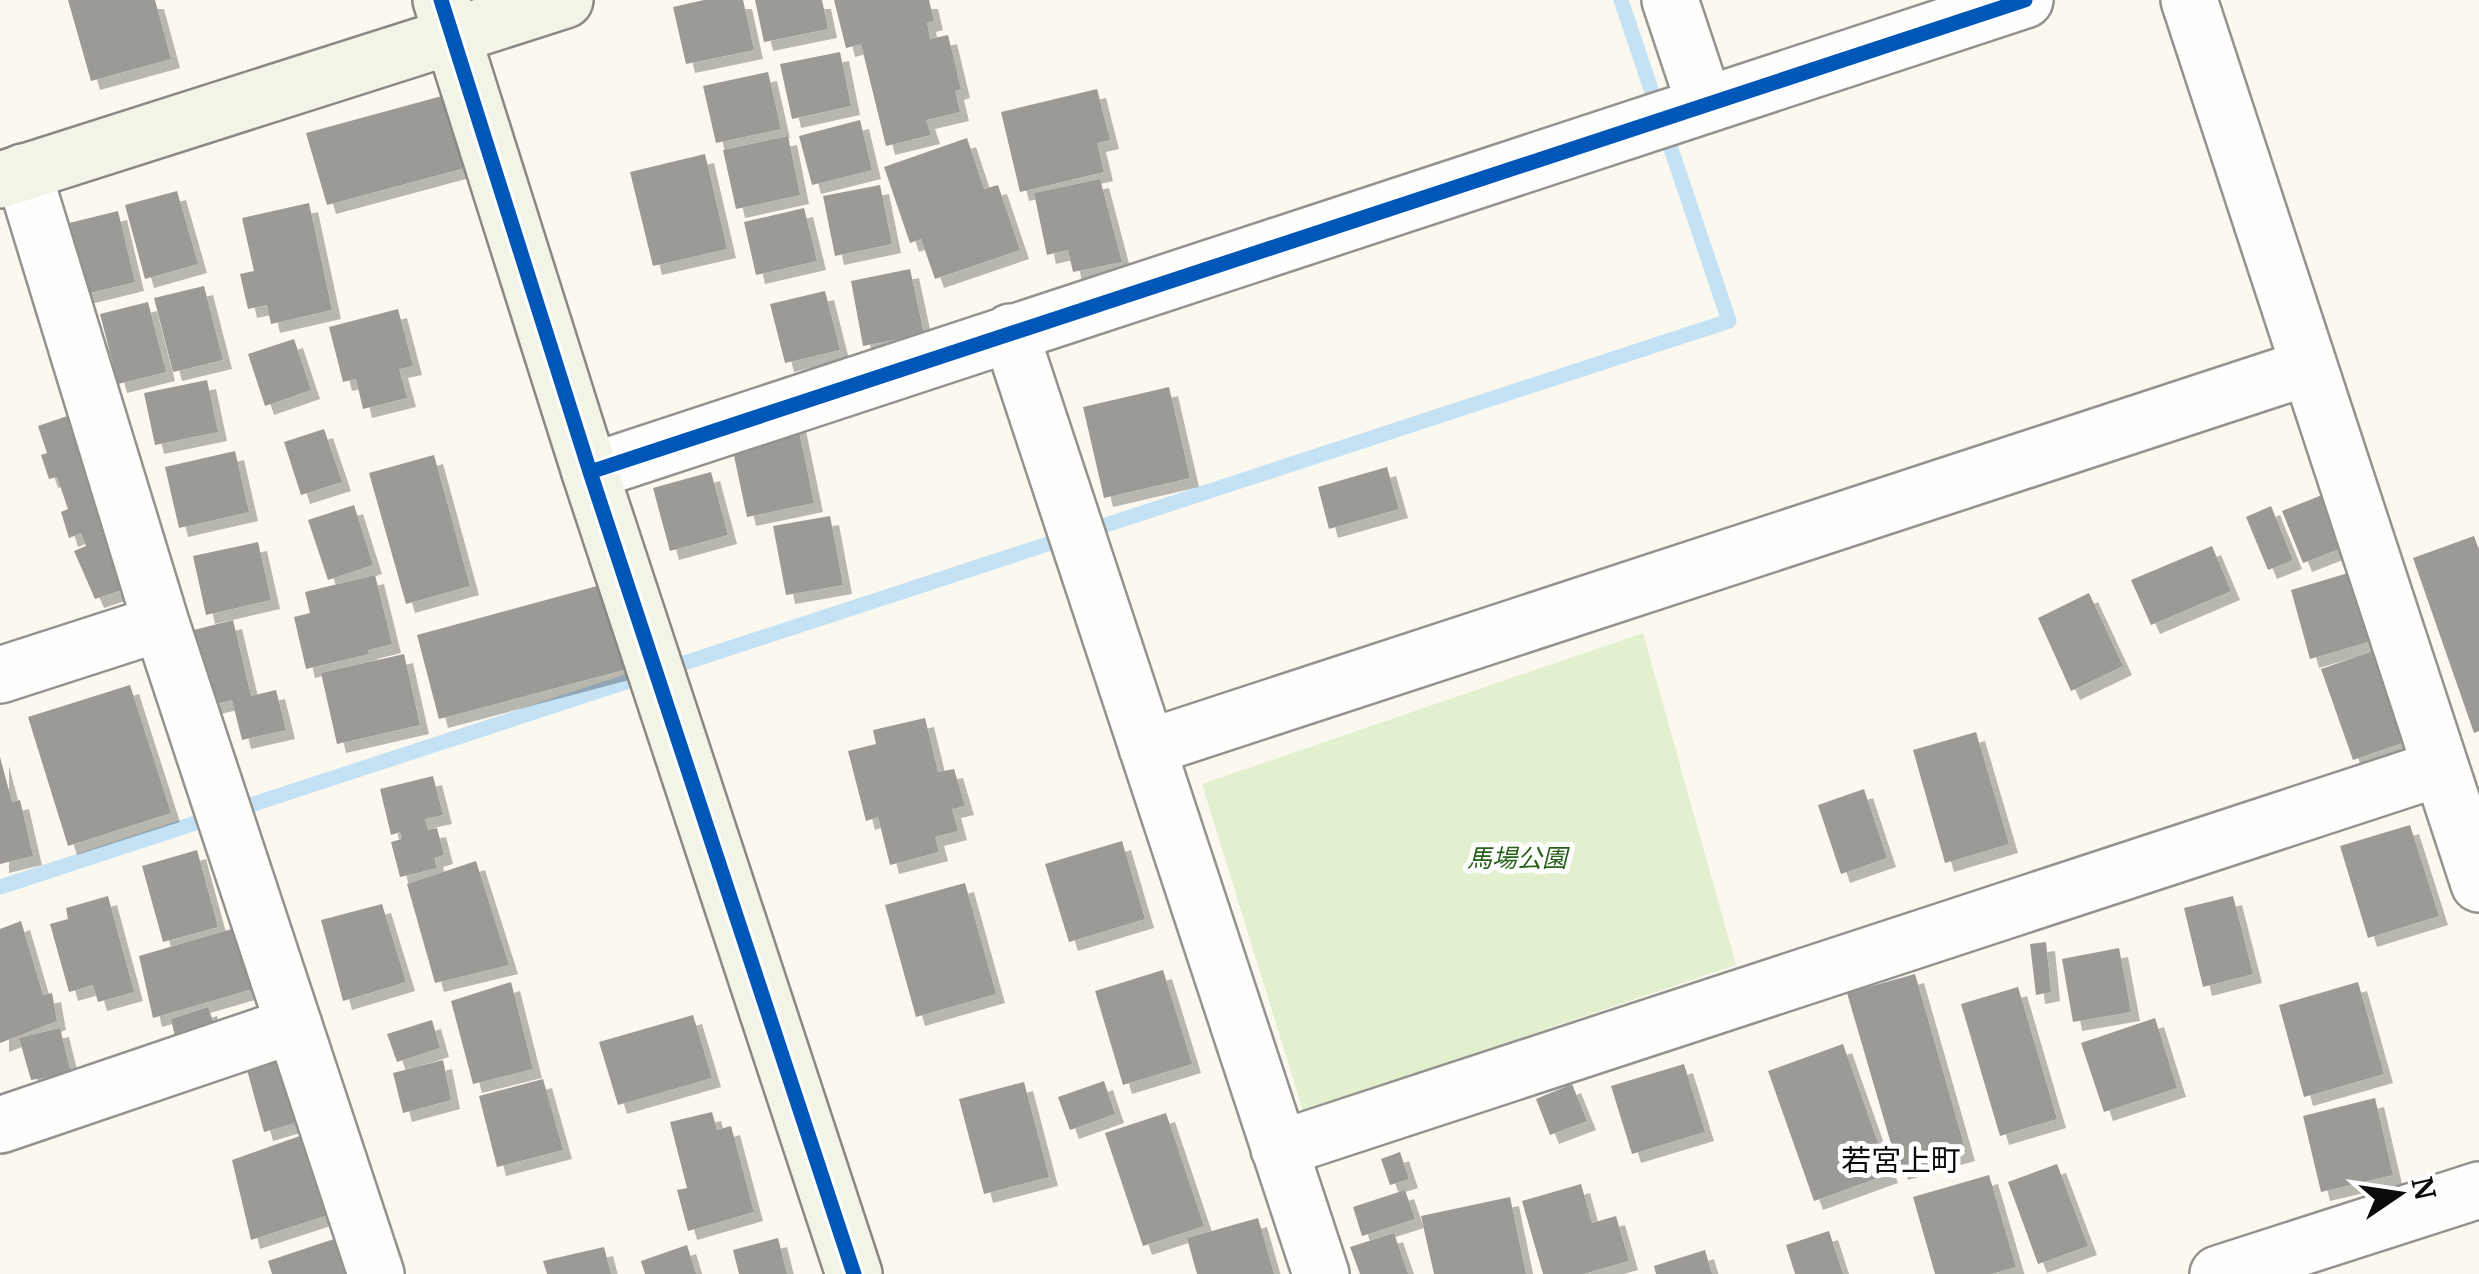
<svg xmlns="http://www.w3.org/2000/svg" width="2479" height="1274" font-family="Merriweather,'Noto Sans JP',serif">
	<defs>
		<filter id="shadow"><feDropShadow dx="9" dy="9" stdDeviation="0" flood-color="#0004"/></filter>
	</defs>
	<rect width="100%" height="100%" fill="#faf8ef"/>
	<path fill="#e2f0cf" d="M 1643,633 L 1736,965 L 1303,1111 L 1202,784 Z"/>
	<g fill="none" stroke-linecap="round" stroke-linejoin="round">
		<path stroke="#c5e2f5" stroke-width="15" d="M 0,887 L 1729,321 L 1621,0"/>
	</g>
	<path fill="#9c9a95" filter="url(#shadow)" d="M 68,0 L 155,0 L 171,59 L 91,81 Z
		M 704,0 L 743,0 L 754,50 L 686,64 L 673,7 Z
		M 755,0 L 822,0 L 828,29 L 764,42 Z
		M 834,0 L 929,0 L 934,21 L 927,23 L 930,39 L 948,35 L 961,89 L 955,91 L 960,112 L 926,120 L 931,135 L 886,146 L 861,44 L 846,48 Z
		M 840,52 L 851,106 L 792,119 L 780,64 Z
		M 768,72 L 781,129 L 716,143 L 703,86 Z
		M 1097,89 L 1110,140 L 1097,143 L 1104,172 L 1020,192 L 1001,112 Z
		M 453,93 L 472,166 L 327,205 L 306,133 Z
		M 860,120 L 872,170 L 812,185 L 799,136 Z
		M 788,136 L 800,195 L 736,209 L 723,150 Z
		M 967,138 L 984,189 L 998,185 L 1020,250 L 935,279 L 921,239 L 910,243 L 884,167 Z
		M 705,154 L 727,249 L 653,266 L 630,172 Z
		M 1100,179 L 1122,262 L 1073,272 L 1068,250 L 1047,255 L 1034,193 Z
		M 880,185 L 892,244 L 835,256 L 823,196 Z
		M 177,191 L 198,264 L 145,279 L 125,205 Z
		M 309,203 L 332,310 L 271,324 L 267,305 L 248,309 L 240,274 L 254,271 L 242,218 Z
		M 804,208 L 817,261 L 756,275 L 744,222 Z
		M 118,211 L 135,282 L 82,295 L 65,224 Z
		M 910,269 L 924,334 L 863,346 L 851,281 Z
		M 204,286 L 223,360 L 173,372 L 154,298 Z
		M 825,291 L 840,350 L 785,363 L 770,304 Z
		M 148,302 L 166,372 L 118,384 L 100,314 Z
		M 398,309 L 413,366 L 399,369 L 407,398 L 363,409 L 356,379 L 343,382 L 329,327 Z
		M 294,339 L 311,390 L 265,406 L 248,354 Z
		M 207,380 L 218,432 L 155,445 L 144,393 Z
		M 1169,387 L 1190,478 L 1104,498 L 1083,407 Z
		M 88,409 L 146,582 L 95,599 L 74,551 L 86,546 L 81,533 L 69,538 L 61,512 L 68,509 L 57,477 L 49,479 L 41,455 L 47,453 L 38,426 Z
		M 797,422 L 814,503 L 747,517 L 730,437 Z
		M 324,429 L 342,482 L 301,495 L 284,442 Z
		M 235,451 L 249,512 L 179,528 L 165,467 Z
		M 434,455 L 470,586 L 406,604 L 369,473 Z
		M 1387,467 L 1399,509 L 1329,529 L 1318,487 Z
		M 711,472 L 728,535 L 670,551 L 653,488 Z
		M 2327,493 L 2347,546 L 2303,563 L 2282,511 Z
		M 354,505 L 373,565 L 328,580 L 308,520 Z
		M 2271,506 L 2293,560 L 2268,570 L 2246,517 Z
		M 830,516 L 843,585 L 786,595 L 773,526 Z
		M 2474,536 L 2479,550 L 2479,731 L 2474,733 L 2413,558 Z
		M 258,542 L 271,600 L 206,615 L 193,556 Z
		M 2212,546 L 2231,591 L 2151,625 L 2131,580 Z
		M 2355,571 L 2375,640 L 2310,659 L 2291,590 Z
		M 375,575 L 392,644 L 368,650 L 369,654 L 306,669 L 294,617 L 310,613 L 305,592 Z
		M 601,585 L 624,670 L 439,719 L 417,635 Z
		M 2089,593 L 2123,666 L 2071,691 L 2038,618 Z
		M 233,620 L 251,696 L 276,690 L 286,730 L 242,740 L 232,700 L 212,705 L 194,630 Z
		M 2376,650 L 2408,741 L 2353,760 L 2321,669 Z
		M 404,654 L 420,725 L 337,744 L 321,673 Z
		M 130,685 L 171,813 L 68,846 L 28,717 Z
		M 925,718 L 938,772 L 954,769 L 965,806 L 952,809 L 958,831 L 935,837 L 939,852 L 890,865 L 878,817 L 866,821 L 848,751 L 876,744 L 873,730 Z
		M 1976,732 L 2009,844 L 1945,863 L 1913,750 Z
		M 0,757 L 12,802 L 20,800 L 33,856 L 0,864 Z
		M 433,776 L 443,815 L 425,819 L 428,830 L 437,828 L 444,855 L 434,858 L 437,868 L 400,877 L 391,842 L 402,839 L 400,832 L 391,835 L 380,789 Z
		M 1864,789 L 1887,858 L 1841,874 L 1818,805 Z
		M 2410,825 L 2439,916 L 2368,938 L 2340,846 Z
		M 1122,841 L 1145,919 L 1069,942 L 1045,864 Z
		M 197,850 L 218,927 L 163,942 L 142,866 Z
		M 476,861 L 509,965 L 435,983 L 407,884 Z
		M 965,883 L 996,994 L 916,1017 L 885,905 Z
		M 108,896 L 134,992 L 98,1002 L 93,985 L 69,992 L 50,924 L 68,919 L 66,908 Z
		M 2233,896 L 2253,974 L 2203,987 L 2184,908 Z
		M 382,904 L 406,982 L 343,1001 L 321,920 Z
		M 21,921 L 43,995 L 52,993 L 57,1021 L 0,1043 L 0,929 Z
		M 242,926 L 263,986 L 153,1018 L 139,956 Z
		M 2046,942 L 2051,992 L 2036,995 L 2030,944 Z
		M 2119,948 L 2131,1012 L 2073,1022 L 2062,959 Z
		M 1163,970 L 1192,1064 L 1123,1085 L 1095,991 Z
		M 1915,974 L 1966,1152 L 1899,1171 L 1847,993 Z
		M 511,982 L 533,1069 L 473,1084 L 451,1001 Z
		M 2358,982 L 2384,1074 L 2304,1097 L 2279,1005 Z
		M 2018,987 L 2057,1119 L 2000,1136 L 1961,1004 Z
		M 208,1007 L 215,1027 L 175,1037 L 171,1019 Z
		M 693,1015 L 712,1078 L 618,1105 L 599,1042 Z
		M 2155,1018 L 2177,1088 L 2104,1112 L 2081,1043 Z
		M 432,1020 L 440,1048 L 397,1062 L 387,1034 Z
		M 60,1028 L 71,1073 L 31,1080 L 19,1038 Z
		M 1843,1044 L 1889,1174 L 1814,1201 L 1768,1071 Z
		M 277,1057 L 312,1118 L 264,1132 L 246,1066 Z
		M 443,1060 L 451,1100 L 403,1113 L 393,1073 Z
		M 1684,1064 L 1705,1132 L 1632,1154 L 1611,1086 Z
		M 543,1079 L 563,1150 L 497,1167 L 479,1096 Z
		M 1104,1081 L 1115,1114 L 1070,1130 L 1058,1097 Z
		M 1024,1082 L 1049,1177 L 984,1194 L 959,1099 Z
		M 1572,1084 L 1587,1121 L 1550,1135 L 1536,1099 Z
		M 2375,1098 L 2393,1175 L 2321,1192 L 2303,1116 Z
		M 712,1112 L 717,1130 L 731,1126 L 754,1212 L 688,1231 L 677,1190 L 687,1188 L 670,1122 Z
		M 1166,1113 L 1204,1226 L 1143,1246 L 1105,1133 Z
		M 311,1132 L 334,1213 L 251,1240 L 232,1160 Z
		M 1400,1152 L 1409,1179 L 1390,1185 L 1381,1159 Z
		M 2057,1164 L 2088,1246 L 2038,1264 L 2008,1182 Z
		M 1989,1175 L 2016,1267 L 1991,1274 L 1935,1274 L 1913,1197 Z
		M 1581,1184 L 1592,1223 L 1616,1216 L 1629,1261 L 1583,1274 L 1543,1274 L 1522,1201 Z
		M 1405,1190 L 1415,1219 L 1362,1236 L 1353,1207 Z
		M 1510,1197 L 1526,1274 L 1434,1274 L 1421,1216 Z
		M 1258,1218 L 1274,1274 L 1197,1274 L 1187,1238 Z
		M 1829,1231 L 1843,1274 L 1795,1274 L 1786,1245 Z
		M 1394,1233 L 1408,1274 L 1360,1274 L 1350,1247 Z
		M 778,1238 L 787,1274 L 739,1274 L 733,1250 Z
		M 334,1239 L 346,1274 L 272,1274 L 268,1261 Z
		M 687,1245 L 696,1274 L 645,1274 L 641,1261 Z
		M 604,1247 L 611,1274 L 547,1274 L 543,1261 Z
		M 1705,1250 L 1712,1274 L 1656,1274 L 1654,1266 Z"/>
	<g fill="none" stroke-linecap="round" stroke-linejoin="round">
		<g stroke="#93928e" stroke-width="60">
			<path id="street" d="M 1670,0 L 1705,105
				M 2189,0 L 2479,884
				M 23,172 L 161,623 L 376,1274
				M 1010,332 L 1321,1274
				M 590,472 L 2025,0
				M 0,675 L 161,623
				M 1147,748 L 2309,367
				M 0,1125 L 294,1025
				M 1279,1149 L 2440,768
				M 2218,1274 L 2479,1190"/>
		</g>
		<g stroke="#898884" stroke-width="60">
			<path id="secondary" d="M 441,0 L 590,472 L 854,1274
				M 0,180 L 565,0"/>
		</g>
		<use href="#street" stroke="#fefefd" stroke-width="55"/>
		<use href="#secondary" stroke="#f4f3e8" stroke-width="55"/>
		<g stroke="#fff" stroke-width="21">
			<path id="cycleway" d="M 441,0 L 590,472 L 854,1274
				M 590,472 L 2025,0"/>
		</g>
		<use href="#cycleway" stroke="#0057b8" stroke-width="15"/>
	</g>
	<g text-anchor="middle" stroke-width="10" stroke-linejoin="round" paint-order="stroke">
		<g font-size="25" font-style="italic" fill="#28631c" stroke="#fff">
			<text x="1517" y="867">馬場公園</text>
		</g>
		<g font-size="30" fill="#0b0b0b" stroke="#fff">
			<text x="1901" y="1171">若宮上町</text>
		</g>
	</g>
	<g transform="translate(2399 1194) rotate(77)" stroke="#ffffff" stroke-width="8" paint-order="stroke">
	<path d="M0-8L18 38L0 25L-18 38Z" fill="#0b0b0b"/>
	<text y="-15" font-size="28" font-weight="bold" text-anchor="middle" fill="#0b0b0b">N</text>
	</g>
</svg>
